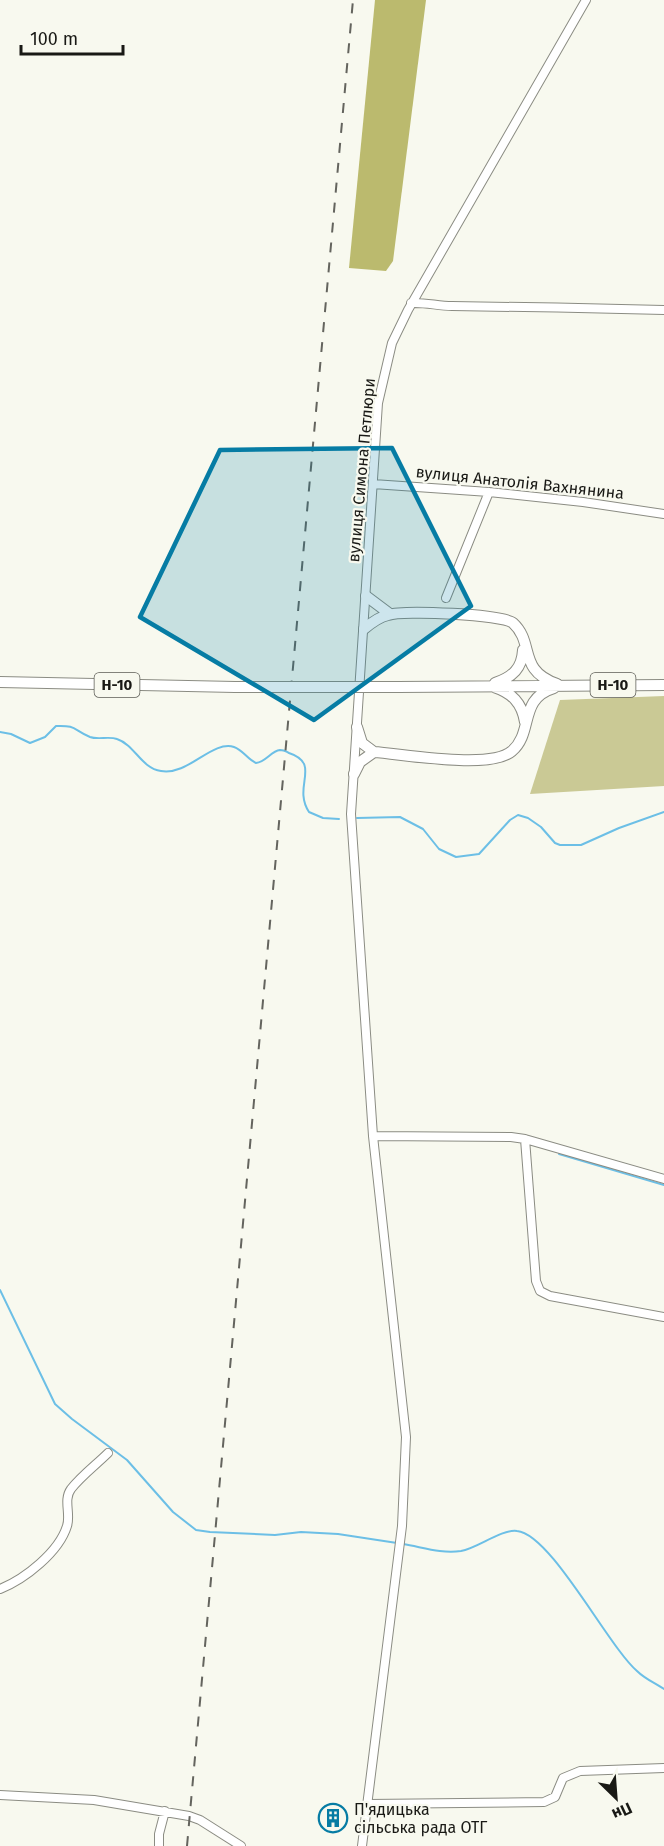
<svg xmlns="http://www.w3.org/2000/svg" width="664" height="1846" font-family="'Fira Sans',sans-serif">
	<rect width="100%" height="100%" fill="#f8f9ef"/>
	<path fill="#cac995" d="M 664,696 L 664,786 L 530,794 L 560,700 Z"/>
	<path fill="#bbba6e" d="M 375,0 L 426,0 L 393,261 L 386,271 L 349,268 Z"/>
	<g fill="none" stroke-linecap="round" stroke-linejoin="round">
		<path stroke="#6cbfe6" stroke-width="2" d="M 0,732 L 11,734 L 30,743 L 45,737 L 56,726 C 77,725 73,730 90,737 C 98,740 109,736 117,739 C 135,745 141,768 161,771 C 188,776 212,740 234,747 C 243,750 247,759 256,763 C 266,762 271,751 280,750 C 285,750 285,751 289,753 C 322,764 292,786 309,812 L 323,818 L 339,819
			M 357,818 L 400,817 L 423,829 L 439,849 L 456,857 L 479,854 L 510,820 L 518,815 L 528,818 L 541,827 L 555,843 L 560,845 L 581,845 L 619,828 L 664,812
			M 559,1154 L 664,1185
			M 0,1290 L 55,1404 L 72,1419 L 127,1460 L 173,1512 L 196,1530 L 210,1532 L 275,1535 L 301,1532 L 338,1534 L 397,1543
			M 403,1544 C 422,1547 441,1554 461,1551 C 478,1548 501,1529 517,1531 C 551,1534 608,1646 637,1671 C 645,1679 655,1683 664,1689"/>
		<g stroke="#8b8c83" stroke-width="10">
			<path id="minor" d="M 411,303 C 425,302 438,306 452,306 C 523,307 593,308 664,310
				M 373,484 L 489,492 L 583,502 L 664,514
				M 446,598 L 489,492
				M 373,1136 L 511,1137 L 525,1139 L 664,1179
				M 525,1139 L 536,1281 L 540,1291 L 550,1296 L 664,1317
				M 0,1589 C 25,1579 59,1552 67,1526 C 71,1514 63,1500 71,1489 C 81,1476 97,1464 108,1453
				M 0,1795 L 94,1800 L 189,1816 L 200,1820 L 241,1846
				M 368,1804 L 544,1802 L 555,1797 L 563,1778 L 580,1771 L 664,1768
				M 159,1846 L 159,1834 L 165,1811
				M 362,1846 L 402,1526 L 406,1437 L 373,1136 L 351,814 L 378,403 L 392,343 L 408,310 L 586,0"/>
		</g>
		<g stroke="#8b8c83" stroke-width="12">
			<path id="major" d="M 366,596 L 390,614
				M 364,629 C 371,623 379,617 388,615 C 403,610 503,614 513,623 C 535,643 517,670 557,684
				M 0,682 L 235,687
				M 495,683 C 513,677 522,668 523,650
				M 398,687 L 664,685
				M 494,687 C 512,693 522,703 525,722
				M 357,727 L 362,743 L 374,752 C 404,754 491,770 512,751 C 534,732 518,699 554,688
				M 354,774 L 360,762 L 374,752"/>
		</g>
		<use href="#minor" stroke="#fff" stroke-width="8"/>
		<use href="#major" stroke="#fff" stroke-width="10"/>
		<path stroke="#64645e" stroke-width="2" stroke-dasharray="10 10" stroke-linecap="butt" d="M 187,1846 L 353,0"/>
		<g stroke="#8b8c83" stroke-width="12" stroke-linecap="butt">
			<path id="major-bridge" d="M 235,687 L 398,687"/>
		</g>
		<use href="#major-bridge" stroke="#fff" stroke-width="10"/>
	</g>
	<path fill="#067ca4" fill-opacity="0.2" stroke="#067ca4" stroke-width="4.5" stroke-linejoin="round" d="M 392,448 L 471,606 L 314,720 L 140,617 L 220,450 Z"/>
	<defs>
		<g id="building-ring" transform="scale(1.5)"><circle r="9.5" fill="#f8f9ef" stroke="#067ca4" stroke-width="1.5"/><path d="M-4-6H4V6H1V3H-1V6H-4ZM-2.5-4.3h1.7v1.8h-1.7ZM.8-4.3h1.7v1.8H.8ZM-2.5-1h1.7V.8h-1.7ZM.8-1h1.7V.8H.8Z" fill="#067ca4"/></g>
	</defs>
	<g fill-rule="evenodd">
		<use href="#building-ring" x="333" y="1818"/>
	</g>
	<g text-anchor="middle" stroke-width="4.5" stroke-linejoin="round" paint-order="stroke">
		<g fill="#f8f9ef" stroke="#5c5c56" stroke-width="1.5">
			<rect x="94.5" y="673" width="45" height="24" rx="4.5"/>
			<rect x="590.5" y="673" width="45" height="24" rx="4.5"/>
		</g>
		<g font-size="15" font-weight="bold" fill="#191915">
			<text x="117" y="690">Н-10</text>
			<text x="613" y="690">Н-10</text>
		</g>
		<g font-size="16" fill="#191915" stroke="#f8f9ef">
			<text transform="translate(361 470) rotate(-85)" y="6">вулиця Симона Петлюри</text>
			<text transform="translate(520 482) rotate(6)" y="6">вулиця Анатолія Вахнянина</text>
		</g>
		<g font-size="16" fill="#191915" stroke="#f8f9ef" text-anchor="start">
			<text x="354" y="1815">П'ядицька<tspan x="354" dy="18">сільська рада ОТГ</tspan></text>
		</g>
	</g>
	<g transform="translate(616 1798) rotate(155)" stroke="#f8f9ef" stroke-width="4.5" paint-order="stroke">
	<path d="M0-4.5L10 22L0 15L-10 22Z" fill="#191915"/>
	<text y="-9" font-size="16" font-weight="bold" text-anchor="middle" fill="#191915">Пн</text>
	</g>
	<path d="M21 45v9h102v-9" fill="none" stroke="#191915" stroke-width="3"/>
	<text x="30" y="45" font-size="18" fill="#191915" stroke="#f8f9ef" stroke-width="4.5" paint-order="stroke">100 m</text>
</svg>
